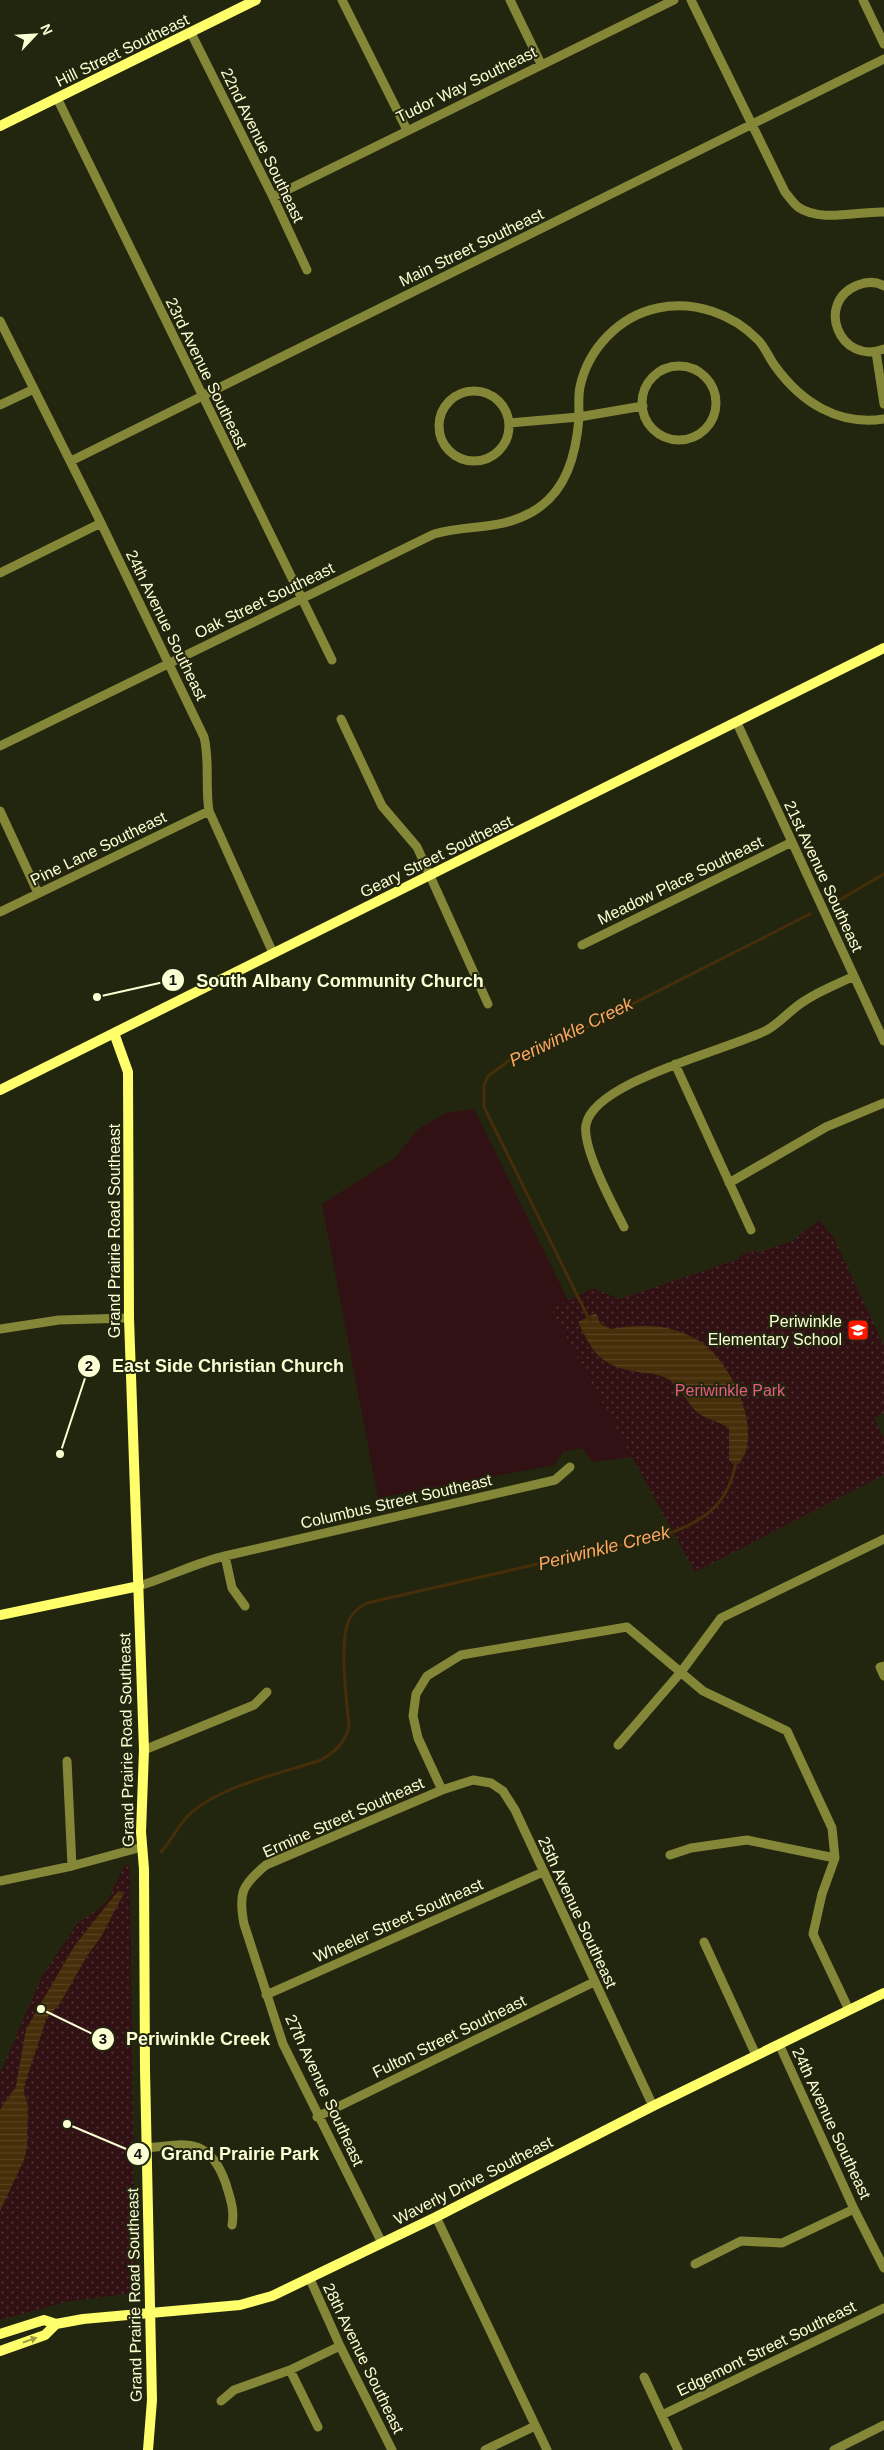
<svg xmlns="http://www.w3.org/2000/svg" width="884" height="2450" font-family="Helvetica,sans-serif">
	<defs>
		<pattern id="park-dots" width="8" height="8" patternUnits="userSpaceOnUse" patternTransform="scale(1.25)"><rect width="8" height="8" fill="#311113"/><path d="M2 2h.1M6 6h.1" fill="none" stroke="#503534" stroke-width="1.8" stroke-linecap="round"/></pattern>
		<pattern id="water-rules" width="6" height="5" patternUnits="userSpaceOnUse" patternTransform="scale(1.25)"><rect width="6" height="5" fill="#452e09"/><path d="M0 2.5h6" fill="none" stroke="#584320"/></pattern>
	</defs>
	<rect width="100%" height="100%" fill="#23260e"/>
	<path fill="#311113" d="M 474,1109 L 644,1455 L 593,1462 L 582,1448 L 563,1452 L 554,1465 L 378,1498 L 322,1204 L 395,1158 L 418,1129 L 446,1113 Z"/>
	<path fill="url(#park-dots)" d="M 819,1220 L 834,1238 L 884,1346 L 884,1413 L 874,1418 L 884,1439 L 884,1475 L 695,1572 L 551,1309 L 593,1288 L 620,1299 L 739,1259 L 739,1256 L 754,1250 L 757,1253 L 792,1241 Z
		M 130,1865 L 135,2287 L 131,2293 L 65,2302 L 0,2320 L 0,2073 L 42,1976 L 77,1924 L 107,1902 L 124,1866 Z"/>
	<path fill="url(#water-rules)" d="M 596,1313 L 600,1323 L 610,1329 C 641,1324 667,1323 696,1339 C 727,1356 754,1412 747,1447 C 746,1453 742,1459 739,1464 L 729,1461 L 729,1429 C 720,1421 707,1420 698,1413 C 686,1403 682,1387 668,1379 C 658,1374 649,1373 638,1372 C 601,1366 594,1355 578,1322 Z
		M 118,1891 L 124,1893 L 101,1937 L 87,1956 L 59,2005 L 47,2017 L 25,2083 L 24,2093 L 28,2105 L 27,2147 L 24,2160 L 0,2211 L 0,2111 C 4,2099 11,2097 16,2086 L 26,2029 L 75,1945 Z"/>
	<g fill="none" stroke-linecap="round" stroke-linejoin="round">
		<path stroke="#452e09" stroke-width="3" d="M 834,903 L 884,874
			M 590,1321 L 484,1107 L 484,1085 L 488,1076 L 510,1060 L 589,1026 L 810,914
			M 161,1852 C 172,1840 179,1823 192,1812 C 224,1785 282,1773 321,1760 C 335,1752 344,1743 349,1728 C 347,1701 338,1640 350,1618 C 354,1611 359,1607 367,1603 L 665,1535 C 705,1521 729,1504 736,1461"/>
		<path stroke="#858738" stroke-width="9" d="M 342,0 L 407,130
			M 510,0 L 541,64
			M 691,0 L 785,192 C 789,197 793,203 798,207 C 821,223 858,211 884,212
			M 863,0 L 884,44
			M 191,33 L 273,197 L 307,270
			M 57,98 L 332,660
			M 273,197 L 674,0
			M 884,286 C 876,281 866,282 858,285 C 814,302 840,366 884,349
			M 0,321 L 101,523 L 204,737 C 210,761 205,786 209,811 L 273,953
			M 876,352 L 884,404
			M642 403a37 37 0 1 1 74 0a37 37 0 1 1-74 0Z
			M439 426a35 35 0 1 1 70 0a35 35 0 1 1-70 0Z
			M 0,405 L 34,389
			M 509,423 L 579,417 L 643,406
			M 71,461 L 884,59
			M 0,573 L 101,523
			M 341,719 L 382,806 L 417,847 L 488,1004
			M 737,723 L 884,1041
			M 0,746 L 434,534 C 469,524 498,531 532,512 C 567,492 576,454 579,418 C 579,408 578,397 580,387 C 588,349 619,316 658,308 C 694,300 733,314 758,340 C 765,347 769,358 775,366 C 801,402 838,426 884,419
			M 0,811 L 38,893
			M 0,912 L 209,811
			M 582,945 L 792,842
			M 675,1064 L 751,1230
			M 729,1183 L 826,1127 L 884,1103
			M 624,1227 C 613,1205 582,1148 586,1125 C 593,1081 731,1049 767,1030 C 781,1022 792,1008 806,1000 C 821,990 838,984 854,976
			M 0,1329 L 59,1320 L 129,1318
			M 225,1556 L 232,1588 L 245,1606
			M 139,1586 C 169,1577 195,1563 225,1556 L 555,1480 L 570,1467
			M 884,1666 L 880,1667 L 884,1676
			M 618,1745 L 681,1672 L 721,1618 L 884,1539
			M 144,1750 L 254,1705 L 267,1692
			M 67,1761 L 72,1866
			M 442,1790 L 418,1738 L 413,1716 L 416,1694 L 427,1676 L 461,1655 L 627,1627 L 703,1691 L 787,1731 L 832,1828 L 835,1858 L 822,1894 L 813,1934 L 849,2010
			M 670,1855 L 691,1848 L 747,1840 L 835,1858
			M 0,1881 L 72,1866 L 142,1847
			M 704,1942 L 756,2055
			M 266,1995 L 543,1872
			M 779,2044 L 854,2209 L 884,2268
			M 317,2117 L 594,1982
			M 147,2148 C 189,2143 210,2138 226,2184 C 230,2198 235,2210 232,2225
			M 436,2217 L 547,2450
			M 382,2243 L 283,2044 L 244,1924 C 238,1893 242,1885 266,1865 L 442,1790 L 473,1780 L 491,1783 L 503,1791 L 515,1810 L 653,2106
			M 695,2264 L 741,2241 L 782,2243 L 854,2209
			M 310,2279 L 340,2346 L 392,2450
			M 290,2370 L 318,2427
			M 644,2377 L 678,2450
			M 221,2401 L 234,2390 L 290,2370 L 340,2346
			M 662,2415 L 884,2308
			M 485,2450 L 535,2426
			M 834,2450 L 884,2425"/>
		<path stroke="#feff6b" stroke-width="10" d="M 0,126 L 256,0
			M 114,1033 L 128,1072 L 129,1318 L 144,1750 L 141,1832 L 144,1869 L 145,2070 L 152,2400 L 148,2450
			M 0,1090 L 884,648
			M 0,1615 L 139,1586
			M 0,2334 L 44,2320 L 56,2324
			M 0,2351 L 45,2335 L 56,2324 L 83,2319 L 240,2305 L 272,2296 L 436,2217 L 653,2106 L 884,1993"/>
	</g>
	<defs><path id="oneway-solid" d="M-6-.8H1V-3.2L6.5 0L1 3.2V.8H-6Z" transform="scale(1.25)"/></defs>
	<use fill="#9b9d41" href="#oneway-solid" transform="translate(30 2340) rotate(-19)"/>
	<defs>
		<g id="school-square" transform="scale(1.125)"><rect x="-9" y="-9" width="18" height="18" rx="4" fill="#ff1500" stroke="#23260e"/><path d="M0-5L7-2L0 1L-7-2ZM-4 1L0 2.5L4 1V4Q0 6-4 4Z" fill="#fff"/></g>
	</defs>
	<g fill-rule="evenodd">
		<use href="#school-square" x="858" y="1330"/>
	</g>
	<g text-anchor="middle" stroke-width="4" stroke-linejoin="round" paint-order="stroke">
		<g font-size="16" fill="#fbffd4" stroke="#23260e">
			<text transform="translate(122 50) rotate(-26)" y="6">Hill Street Southeast</text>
			<text transform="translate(466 84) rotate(-26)" y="6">Tudor Way Southeast</text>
			<text transform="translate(263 145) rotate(64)" y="6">22nd Avenue Southeast</text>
			<text transform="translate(471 247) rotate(-26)" y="6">Main Street Southeast</text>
			<text transform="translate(207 373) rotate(64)" y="6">23rd Avenue Southeast</text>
			<text transform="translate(264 600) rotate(-26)" y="6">Oak Street Southeast</text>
			<text transform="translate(167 625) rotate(64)" y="6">24th Avenue Southeast</text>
			<text transform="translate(98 848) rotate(-26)" y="6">Pine Lane Southeast</text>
			<text transform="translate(436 856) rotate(-26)" y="6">Geary Street Southeast</text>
			<text transform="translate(824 876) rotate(65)" y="6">21st Avenue Southeast</text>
			<text transform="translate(680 880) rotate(-26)" y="6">Meadow Place Southeast</text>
			<text transform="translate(114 1231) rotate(-90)" y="6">Grand Prairie Road Southeast</text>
			<text transform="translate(396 1501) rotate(-13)" y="6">Columbus Street Southeast</text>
			<text transform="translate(126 1740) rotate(-91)" y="6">Grand Prairie Road Southeast</text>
			<text transform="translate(343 1817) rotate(-24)" y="6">Ermine Street Southeast</text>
			<text transform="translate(578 1912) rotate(65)" y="6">25th Avenue Southeast</text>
			<text transform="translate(398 1920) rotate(-24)" y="6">Wheeler Street Southeast</text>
			<text transform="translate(449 2036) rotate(-26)" y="6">Fulton Street Southeast</text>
			<text transform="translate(325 2090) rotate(65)" y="6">27th Avenue Southeast</text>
			<text transform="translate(832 2123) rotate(65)" y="6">24th Avenue Southeast</text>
			<text transform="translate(473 2180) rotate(-27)" y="6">Waverly Drive Southeast</text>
			<text transform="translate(134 2295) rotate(-91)" y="6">Grand Prairie Road Southeast</text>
			<text transform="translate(766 2348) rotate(-26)" y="6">Edgemont Street Southeast</text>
			<text transform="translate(364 2358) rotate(64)" y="6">28th Avenue Southeast</text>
		</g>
		<g font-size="16" fill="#fbffd4" stroke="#23260e" text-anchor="end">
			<text x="842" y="1327">Periwinkle<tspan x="842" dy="18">Elementary School</tspan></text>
		</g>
		<g font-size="16" fill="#e35c80" stroke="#23260e">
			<text x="730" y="1396">Periwinkle Park</text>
		</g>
		<g font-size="18" font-style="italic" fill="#ffa862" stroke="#23260e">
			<text transform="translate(571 1032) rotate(-26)" y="6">Periwinkle Creek</text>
			<text transform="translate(604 1548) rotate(-14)" y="6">Periwinkle Creek</text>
		</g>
	</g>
	<path fill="none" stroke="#fbffd4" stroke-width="2" d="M97 997L173 980M60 1454L89 1366M41 2009L103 2039M67 2124L138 2154"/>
	<g fill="#fbffd4" stroke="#23260e" stroke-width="2">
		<circle cx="97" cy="997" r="5"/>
		<circle cx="60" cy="1454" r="5"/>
		<circle cx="41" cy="2009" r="5"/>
		<circle cx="67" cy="2124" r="5"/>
		<circle cx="173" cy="980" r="12"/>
		<circle cx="89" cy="1366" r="12"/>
		<circle cx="103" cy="2039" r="12"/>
		<circle cx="138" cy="2154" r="12"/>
	</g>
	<g font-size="15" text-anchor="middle" font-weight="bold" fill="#111">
		<text x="173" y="985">1</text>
		<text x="89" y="1371">2</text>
		<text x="103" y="2044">3</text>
		<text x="138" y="2159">4</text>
	</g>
	<g font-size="18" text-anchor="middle" font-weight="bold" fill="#fbffd4" stroke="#23260e" stroke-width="4" stroke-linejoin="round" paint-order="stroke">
		<text x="340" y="987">South Albany Community Church</text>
		<text x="228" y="1372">East Side Christian Church</text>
		<text x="198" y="2045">Periwinkle Creek</text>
		<text x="240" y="2160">Grand Prairie Park</text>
	</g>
	<g transform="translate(35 35) rotate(65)" stroke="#23260e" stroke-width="4" paint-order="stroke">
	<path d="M0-4L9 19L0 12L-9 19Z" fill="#fbffd4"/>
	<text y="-8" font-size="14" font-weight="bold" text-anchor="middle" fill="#fbffd4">N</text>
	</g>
</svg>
